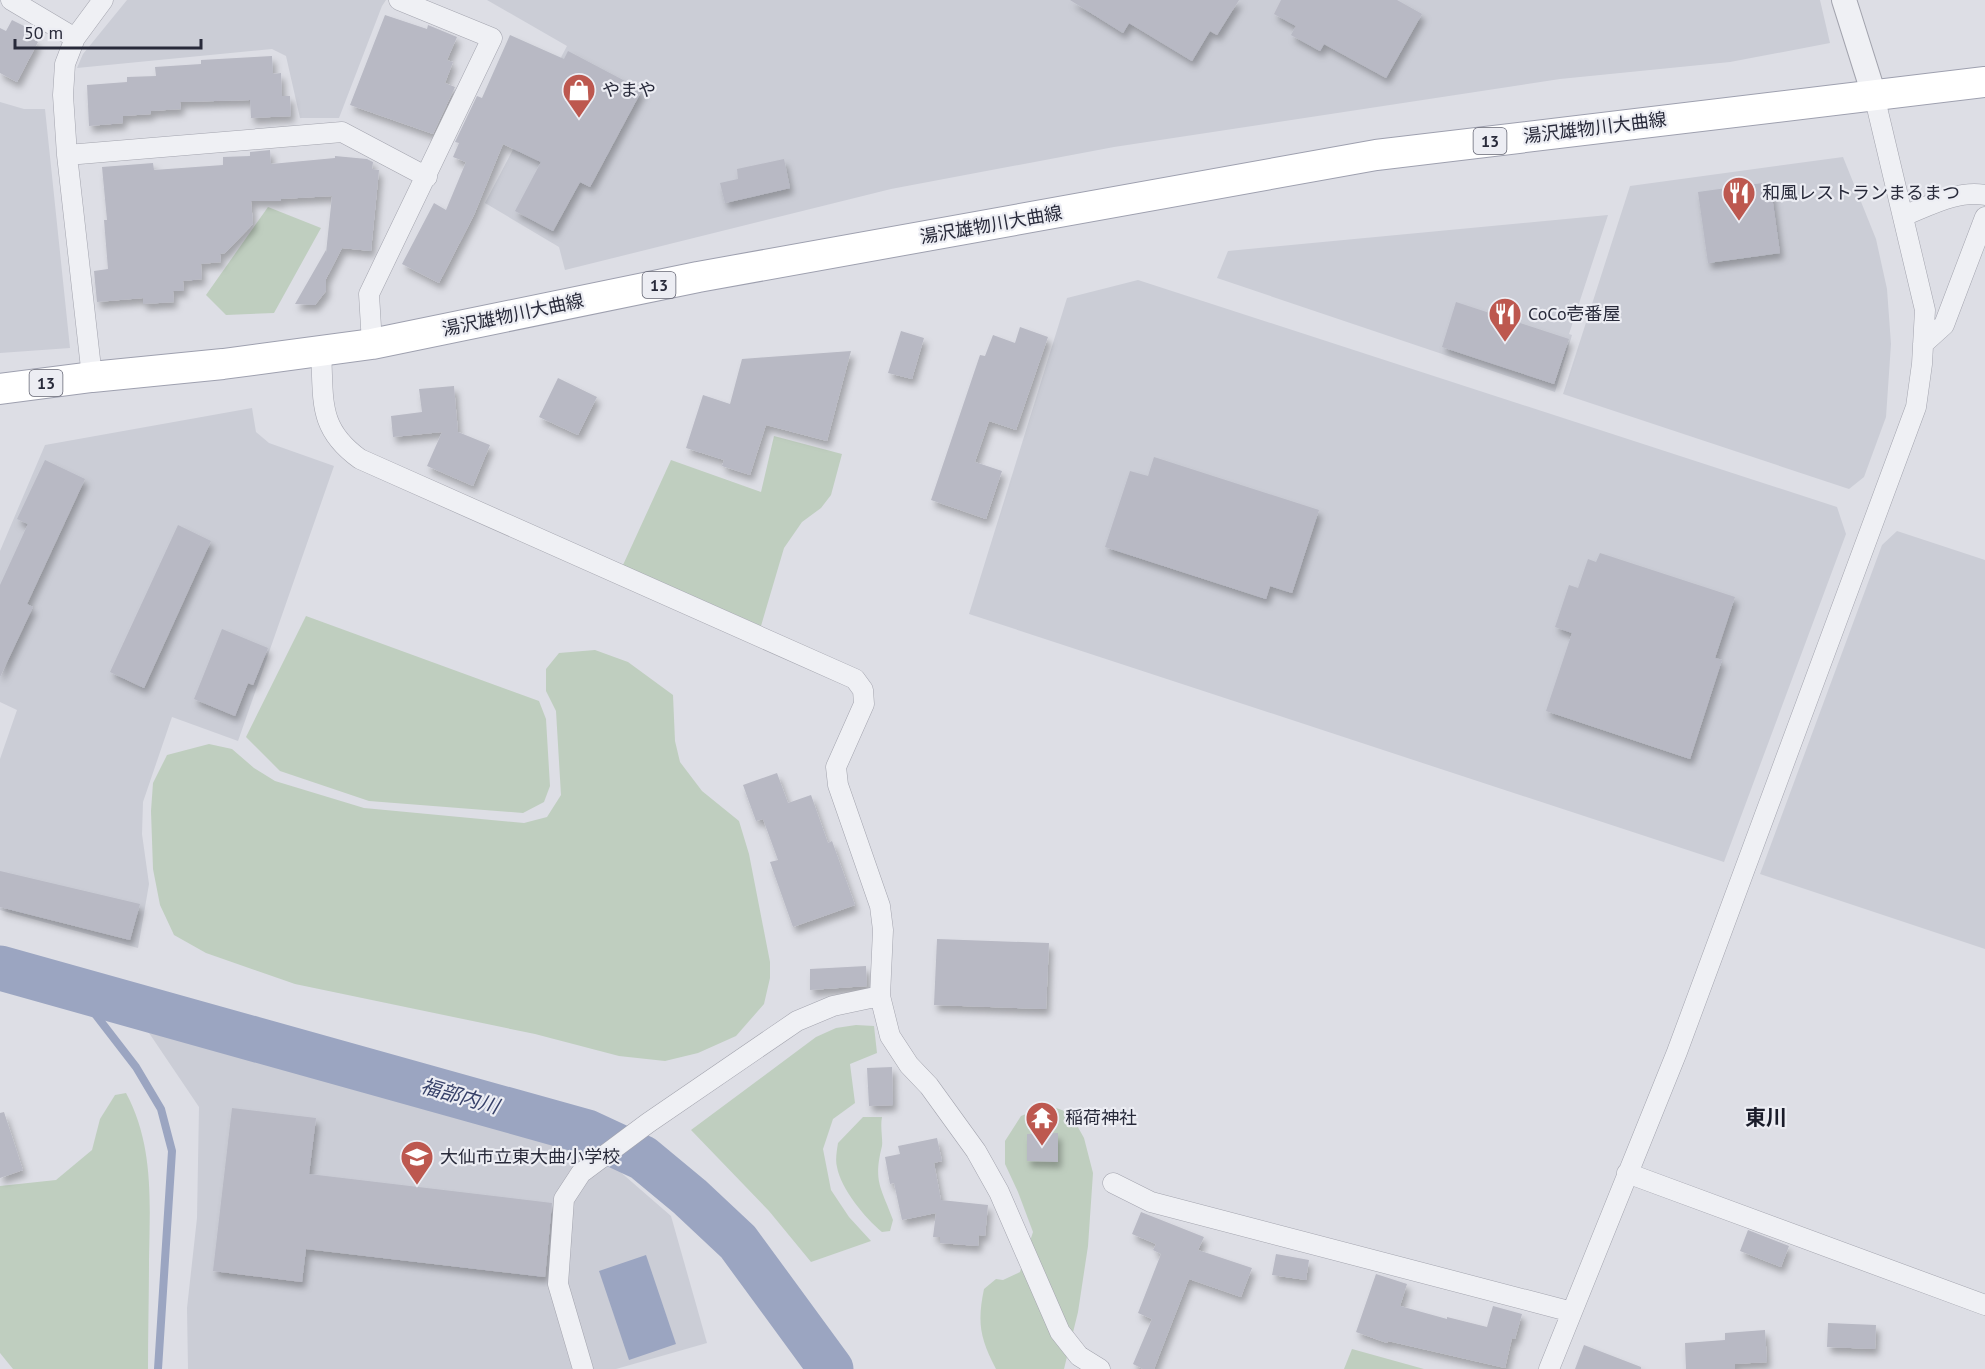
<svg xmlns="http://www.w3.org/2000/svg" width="1985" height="1369" font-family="'PT Sans','Noto Sans JP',sans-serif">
	<defs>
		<filter id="shadow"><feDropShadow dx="3.5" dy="6" stdDeviation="3" flood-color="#0004"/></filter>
	</defs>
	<rect width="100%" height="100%" fill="#dddee5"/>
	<path fill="#cbcdd6" d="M 127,0 L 386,0 L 382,6 L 339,118 L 300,118 L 286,56 L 272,49 L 77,68 L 83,54 Z
		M 487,0 L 1820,0 L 1830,43 L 1730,62 L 1560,79 L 1114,147 L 891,189 L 565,270 L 559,247 L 485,203 L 567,46 Z
		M 0,102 L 24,109 L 45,109 L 70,348 L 0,353 Z
		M 1843,157 L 1876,239 L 1887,289 L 1891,344 L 1886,417 L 1864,477 L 1849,489 L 1563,394 L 1630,186 Z
		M 1608,215 L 1569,334 L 1572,335 L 1555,392 L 1217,278 L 1228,251 Z
		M 1138,280 L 1837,507 L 1846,534 L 1724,862 L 969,614 L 1067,298 Z
		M 252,408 L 256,432 L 269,443 L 334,466 L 238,741 L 172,717 L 143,802 L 142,834 L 149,884 L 138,948 L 0,910 L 0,759 L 17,710 L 0,702 L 0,551 L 45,445 Z
		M 1897,531 L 1985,560 L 1985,949 L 1760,874 L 1882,545 Z
		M 145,1027 L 602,1156 L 671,1216 L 707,1343 L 616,1369 L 188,1369 L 187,1308 L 197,1218 L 199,1107 Z"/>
	<path fill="#bfcebf" d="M 268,207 L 321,228 L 274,313 L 226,315 L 206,295 Z
		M 774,436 L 842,454 L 831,495 L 821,508 L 802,522 L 784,548 L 761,626 L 623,565 L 671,460 L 761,492 Z
		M 306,616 L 539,701 L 546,719 L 550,786 L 544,802 L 523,813 L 369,801 L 280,771 L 246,737 Z
		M 595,650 L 628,662 L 673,695 L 675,741 L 680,762 L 702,791 L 739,821 L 749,854 L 770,962 L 770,978 L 764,1004 L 736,1036 L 698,1053 L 665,1061 L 619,1056 L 535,1034 L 295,984 L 206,953 L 174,935 L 160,905 L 153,869 L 151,811 L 153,783 L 167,755 L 209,744 L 232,749 L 254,768 L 275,781 L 364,808 L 524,823 L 547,817 L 561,795 L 556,711 L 546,691 L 546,669 L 559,653 Z
		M 856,1025 L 874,1026 L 877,1053 L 850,1064 L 855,1103 L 833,1119 L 823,1149 L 831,1190 L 849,1217 L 871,1241 L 811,1262 L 769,1211 L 691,1130 L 816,1037 L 836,1028 Z
		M 126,1093 C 154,1145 150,1202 149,1259 C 149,1296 148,1332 148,1369 L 13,1369 L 0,1353 L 0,1186 L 56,1180 L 92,1150 L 100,1119 L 115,1095 Z
		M 1048,1105 L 1070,1113 L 1084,1138 L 1093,1173 L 1088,1246 L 1078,1312 L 1064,1369 L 996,1369 C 980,1338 977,1323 984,1289 L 996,1279 L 1003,1280 L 1020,1272 L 1033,1232 L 1018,1192 L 1005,1164 L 1005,1141 L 1021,1116 Z
		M 863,1117 L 882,1117 C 880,1127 883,1140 882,1146 C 873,1182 881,1187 893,1220 L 890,1231 L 882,1232 C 865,1218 841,1189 837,1167 C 835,1160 837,1150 838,1143 Z
		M 1352,1349 L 1424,1369 L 1344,1369 Z"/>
	<path fill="#9ba5c1" d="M 646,1255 L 676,1344 L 629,1360 L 599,1271 Z"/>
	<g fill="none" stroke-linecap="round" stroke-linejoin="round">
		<path stroke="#9ba5c1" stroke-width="8" d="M 75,988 L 136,1067 L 161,1109 L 172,1151 L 158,1369"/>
		<path stroke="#9ba5c1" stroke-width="45" d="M 0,968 L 587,1132 L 643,1158 L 690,1197 L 738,1242 L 831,1369"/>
	</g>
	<path fill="#b8b9c4" filter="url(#shadow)" d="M 1070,0 L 1239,0 L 1217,35 L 1210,31 L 1192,61 L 1129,23 L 1123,33 Z
		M 1281,0 L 1397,0 L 1422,14 L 1386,78 L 1324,44 L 1320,51 L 1291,35 L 1296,26 L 1274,14 Z
		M 385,15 L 427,29 L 428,25 L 457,37 L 447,60 L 453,62 L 445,83 L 455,87 L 433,134 L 350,105 Z
		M 12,20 L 30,29 L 27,36 L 38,42 L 17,82 L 0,73 L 0,28 L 6,31 Z
		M 510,35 L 564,59 L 568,51 L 642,90 L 590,187 L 580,182 L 553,231 L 515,211 L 541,162 L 503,144 L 474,215 L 439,283 L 402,264 L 434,203 L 446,210 L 466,162 L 453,157 L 459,143 L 455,142 L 477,96 L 482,98 Z
		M 272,56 L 273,74 L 281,73 L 282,96 L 290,96 L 291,116 L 251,118 L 250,100 L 180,102 L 181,109 L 151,111 L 151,114 L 123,116 L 123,123 L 89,126 L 87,85 L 127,82 L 127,77 L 156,76 L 155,67 L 201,64 L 201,60 Z
		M 270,150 L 271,164 L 335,158 L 335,156 L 367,159 L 373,162 L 372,169 L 379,170 L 371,251 L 342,248 L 326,279 L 326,291 L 315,305 L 295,304 L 326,250 L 326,253 L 332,196 L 281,199 L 281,201 L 251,201 L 253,224 L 225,253 L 220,254 L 221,262 L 201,264 L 202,279 L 183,281 L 184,291 L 173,291 L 174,302 L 143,304 L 143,298 L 97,302 L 94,271 L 108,269 L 104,220 L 107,220 L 102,167 L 153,163 L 154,170 L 223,165 L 223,157 L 250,156 L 250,152 Z
		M 784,159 L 790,188 L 725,203 L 720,183 L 738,179 L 737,169 Z
		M 1770,182 L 1780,253 L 1708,263 L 1698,192 Z
		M 1456,302 L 1569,339 L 1554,384 L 1442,347 Z
		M 1020,327 L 1048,337 L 1016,430 L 989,421 L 975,462 L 1002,471 L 986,519 L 931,500 L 980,355 L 985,356 L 993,335 L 1015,343 Z
		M 901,331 L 924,338 L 912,379 L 888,373 Z
		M 851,351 L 827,441 L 766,425 L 750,475 L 722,466 L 724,460 L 686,448 L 703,395 L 730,404 L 742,359 Z
		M 558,378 L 597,397 L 578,435 L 539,417 Z
		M 454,386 L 458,432 L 490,445 L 473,486 L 427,466 L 442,432 L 393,437 L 391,416 L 422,412 L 419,389 Z
		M 1154,457 L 1319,510 L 1292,593 L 1270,586 L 1266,599 L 1105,547 L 1130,471 L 1148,476 Z
		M 45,460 L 85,479 L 27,604 L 33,607 L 0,677 L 0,585 L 28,524 L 17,519 Z
		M 178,525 L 211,541 L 144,688 L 110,672 Z
		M 1600,553 L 1735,597 L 1715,658 L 1722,660 L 1690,759 L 1546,711 L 1572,633 L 1555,627 L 1569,585 L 1578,588 L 1588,559 L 1596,562 Z
		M 222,629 L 268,648 L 253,685 L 248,683 L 235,716 L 194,699 Z
		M 777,773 L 788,803 L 811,795 L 828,843 L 832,841 L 855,905 L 793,927 L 770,862 L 778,860 L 763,819 L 756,821 L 743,785 Z
		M 0,871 L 140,904 L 130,940 L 0,907 Z
		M 937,939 L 1049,943 L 1046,1009 L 934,1005 Z
		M 866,966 L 867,986 L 810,990 L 810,969 Z
		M 892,1067 L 893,1105 L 869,1106 L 867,1068 Z
		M 232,1108 L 316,1118 L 309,1174 L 552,1203 L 545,1277 L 306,1249 L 302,1282 L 213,1271 Z
		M 4,1112 L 23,1170 L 0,1178 L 0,1113 Z
		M 1058,1133 L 1058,1162 L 1027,1161 L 1027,1134 Z
		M 937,1138 L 942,1161 L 934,1163 L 941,1200 L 988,1205 L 985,1236 L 979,1235 L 978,1246 L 940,1243 L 940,1237 L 933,1237 L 936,1213 L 902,1220 L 894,1183 L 890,1184 L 885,1157 L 900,1154 L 898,1146 Z
		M 1141,1212 L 1204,1237 L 1198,1250 L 1252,1268 L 1241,1297 L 1189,1279 L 1154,1369 L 1143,1369 L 1133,1364 L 1152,1319 L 1138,1313 L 1161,1254 L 1153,1250 L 1156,1244 L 1132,1234 Z
		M 1748,1230 L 1789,1246 L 1781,1267 L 1740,1251 Z
		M 1276,1254 L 1309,1260 L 1306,1280 L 1272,1275 Z
		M 1376,1274 L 1407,1284 L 1400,1306 L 1447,1319 L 1447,1317 L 1487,1327 L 1493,1306 L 1522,1314 L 1515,1339 L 1512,1338 L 1505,1368 L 1388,1341 L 1387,1343 L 1356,1332 Z
		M 1828,1323 L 1876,1325 L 1875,1349 L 1827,1347 Z
		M 1765,1330 L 1767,1362 L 1735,1364 L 1735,1369 L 1686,1369 L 1685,1343 L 1725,1340 L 1725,1333 Z
		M 1584,1345 L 1641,1367 L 1641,1369 L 1575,1369 Z"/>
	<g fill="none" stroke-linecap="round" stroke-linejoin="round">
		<g stroke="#a3a4ae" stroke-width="21">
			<path id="minor" d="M 11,0 L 75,38
				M 67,155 L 342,132 L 427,177
				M 1903,216 C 1929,206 1957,190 1985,195
				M 372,344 L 369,294 L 492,38 L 399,0
				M 1923,344 L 1944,325 L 1985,217
				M 321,352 C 324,400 317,428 360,459 L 855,679 L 863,690 L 864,704 L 836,767 L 838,785 L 880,906 L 883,930 L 880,996 L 890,1036 L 909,1065 L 929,1086 L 976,1151 L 999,1192 L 1060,1332 L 1079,1356 L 1100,1369
				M 92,377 L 67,155 L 63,95 L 65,64 L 75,38 L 103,0
				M 1627,1173 L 1985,1305
				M 1113,1183 L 1151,1202 L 1572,1312
				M 583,1369 L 558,1284 L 564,1199 L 581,1173 L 648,1123 L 797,1021 L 833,1006 L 880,996
				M 1549,1369 L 1677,1052 L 1916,407 L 1922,364 L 1925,310 L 1874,95"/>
		</g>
		<g stroke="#a3a4ae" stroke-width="26">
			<path id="tertiary" d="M 1844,0 L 1874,95"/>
		</g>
		<g stroke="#9ea0af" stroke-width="32">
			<path id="primary" d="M 0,389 L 92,377 L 223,364 L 372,344 L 698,277 L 1376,155 L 1985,82"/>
		</g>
		<use href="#minor" stroke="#eff0f4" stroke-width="20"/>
		<use href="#tertiary" stroke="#eff0f4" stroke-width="24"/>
		<use href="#primary" stroke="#fff" stroke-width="30"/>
	</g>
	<defs>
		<g id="shop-pin" transform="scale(1.725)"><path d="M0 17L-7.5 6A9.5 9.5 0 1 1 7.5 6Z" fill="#bd584f" stroke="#ecedf3"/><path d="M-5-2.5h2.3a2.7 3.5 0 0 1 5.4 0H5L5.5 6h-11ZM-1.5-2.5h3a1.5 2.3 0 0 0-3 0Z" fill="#fff"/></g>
		<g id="restaurant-pin" transform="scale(1.725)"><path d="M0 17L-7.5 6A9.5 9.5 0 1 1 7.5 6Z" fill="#bd584f" stroke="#ecedf3"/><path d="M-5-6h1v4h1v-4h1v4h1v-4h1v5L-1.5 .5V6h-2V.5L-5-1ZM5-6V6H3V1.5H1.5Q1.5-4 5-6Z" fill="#fff"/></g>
		<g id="temple-pin" transform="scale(1.725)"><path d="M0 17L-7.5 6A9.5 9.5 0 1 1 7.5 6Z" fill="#bd584f" stroke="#ecedf3"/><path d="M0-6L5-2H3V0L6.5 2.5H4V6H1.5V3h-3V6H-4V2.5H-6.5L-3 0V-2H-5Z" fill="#fff"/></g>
		<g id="school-pin" transform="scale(1.725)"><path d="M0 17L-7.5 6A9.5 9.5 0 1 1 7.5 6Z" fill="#bd584f" stroke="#ecedf3"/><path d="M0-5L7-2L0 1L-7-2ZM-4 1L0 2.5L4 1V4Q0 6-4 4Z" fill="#fff"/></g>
	</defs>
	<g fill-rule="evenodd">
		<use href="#shop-pin" x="579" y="90"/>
		<use href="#restaurant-pin" x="1739" y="193"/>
		<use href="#restaurant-pin" x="1505" y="314"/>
		<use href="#temple-pin" x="1042" y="1118"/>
		<use href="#school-pin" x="417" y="1157"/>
	</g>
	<g text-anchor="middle" stroke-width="4.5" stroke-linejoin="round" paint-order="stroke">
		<g fill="#ecedf3" stroke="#636472" stroke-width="1.5">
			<rect x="1473.5" y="128" width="33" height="26" rx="4.5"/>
			<rect x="642.5" y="272" width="33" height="26" rx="4.5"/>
			<rect x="29.5" y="370" width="33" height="26" rx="4.5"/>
		</g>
		<g font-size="16" font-weight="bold" fill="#282a3a">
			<text x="1490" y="147">13</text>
			<text x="659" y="291">13</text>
			<text x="46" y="389">13</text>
		</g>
		<g font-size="18" fill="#282a3a" stroke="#ecedf3" text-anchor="start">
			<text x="602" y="96">やまや</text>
			<text x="1762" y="199">和風レストランまるまつ</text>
			<text x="1528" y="320">CoCo壱番屋</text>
			<text x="1065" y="1124">稲荷神社</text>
			<text x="440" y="1163">大仙市立東大曲小学校</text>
		</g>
		<g font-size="18" fill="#282a3a" stroke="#ecedf3">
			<text transform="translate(1595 128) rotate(-7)" y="6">湯沢雄物川大曲線</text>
			<text transform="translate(991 225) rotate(-10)" y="6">湯沢雄物川大曲線</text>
			<text transform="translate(513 315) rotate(-12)" y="6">湯沢雄物川大曲線</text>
		</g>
		<g font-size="20" font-style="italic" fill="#374169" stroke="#ecedf3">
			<text transform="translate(460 1096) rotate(16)" y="7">福部内川</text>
		</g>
		<g font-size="21" font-weight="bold" fill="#1a1c2a" stroke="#ecedf3">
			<text x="1766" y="1125">東川</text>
		</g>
	</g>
	<path d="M15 39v9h186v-9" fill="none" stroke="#282a3a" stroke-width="3"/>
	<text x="24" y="39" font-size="18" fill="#282a3a" stroke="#ecedf3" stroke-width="4.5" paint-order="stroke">50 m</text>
</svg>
